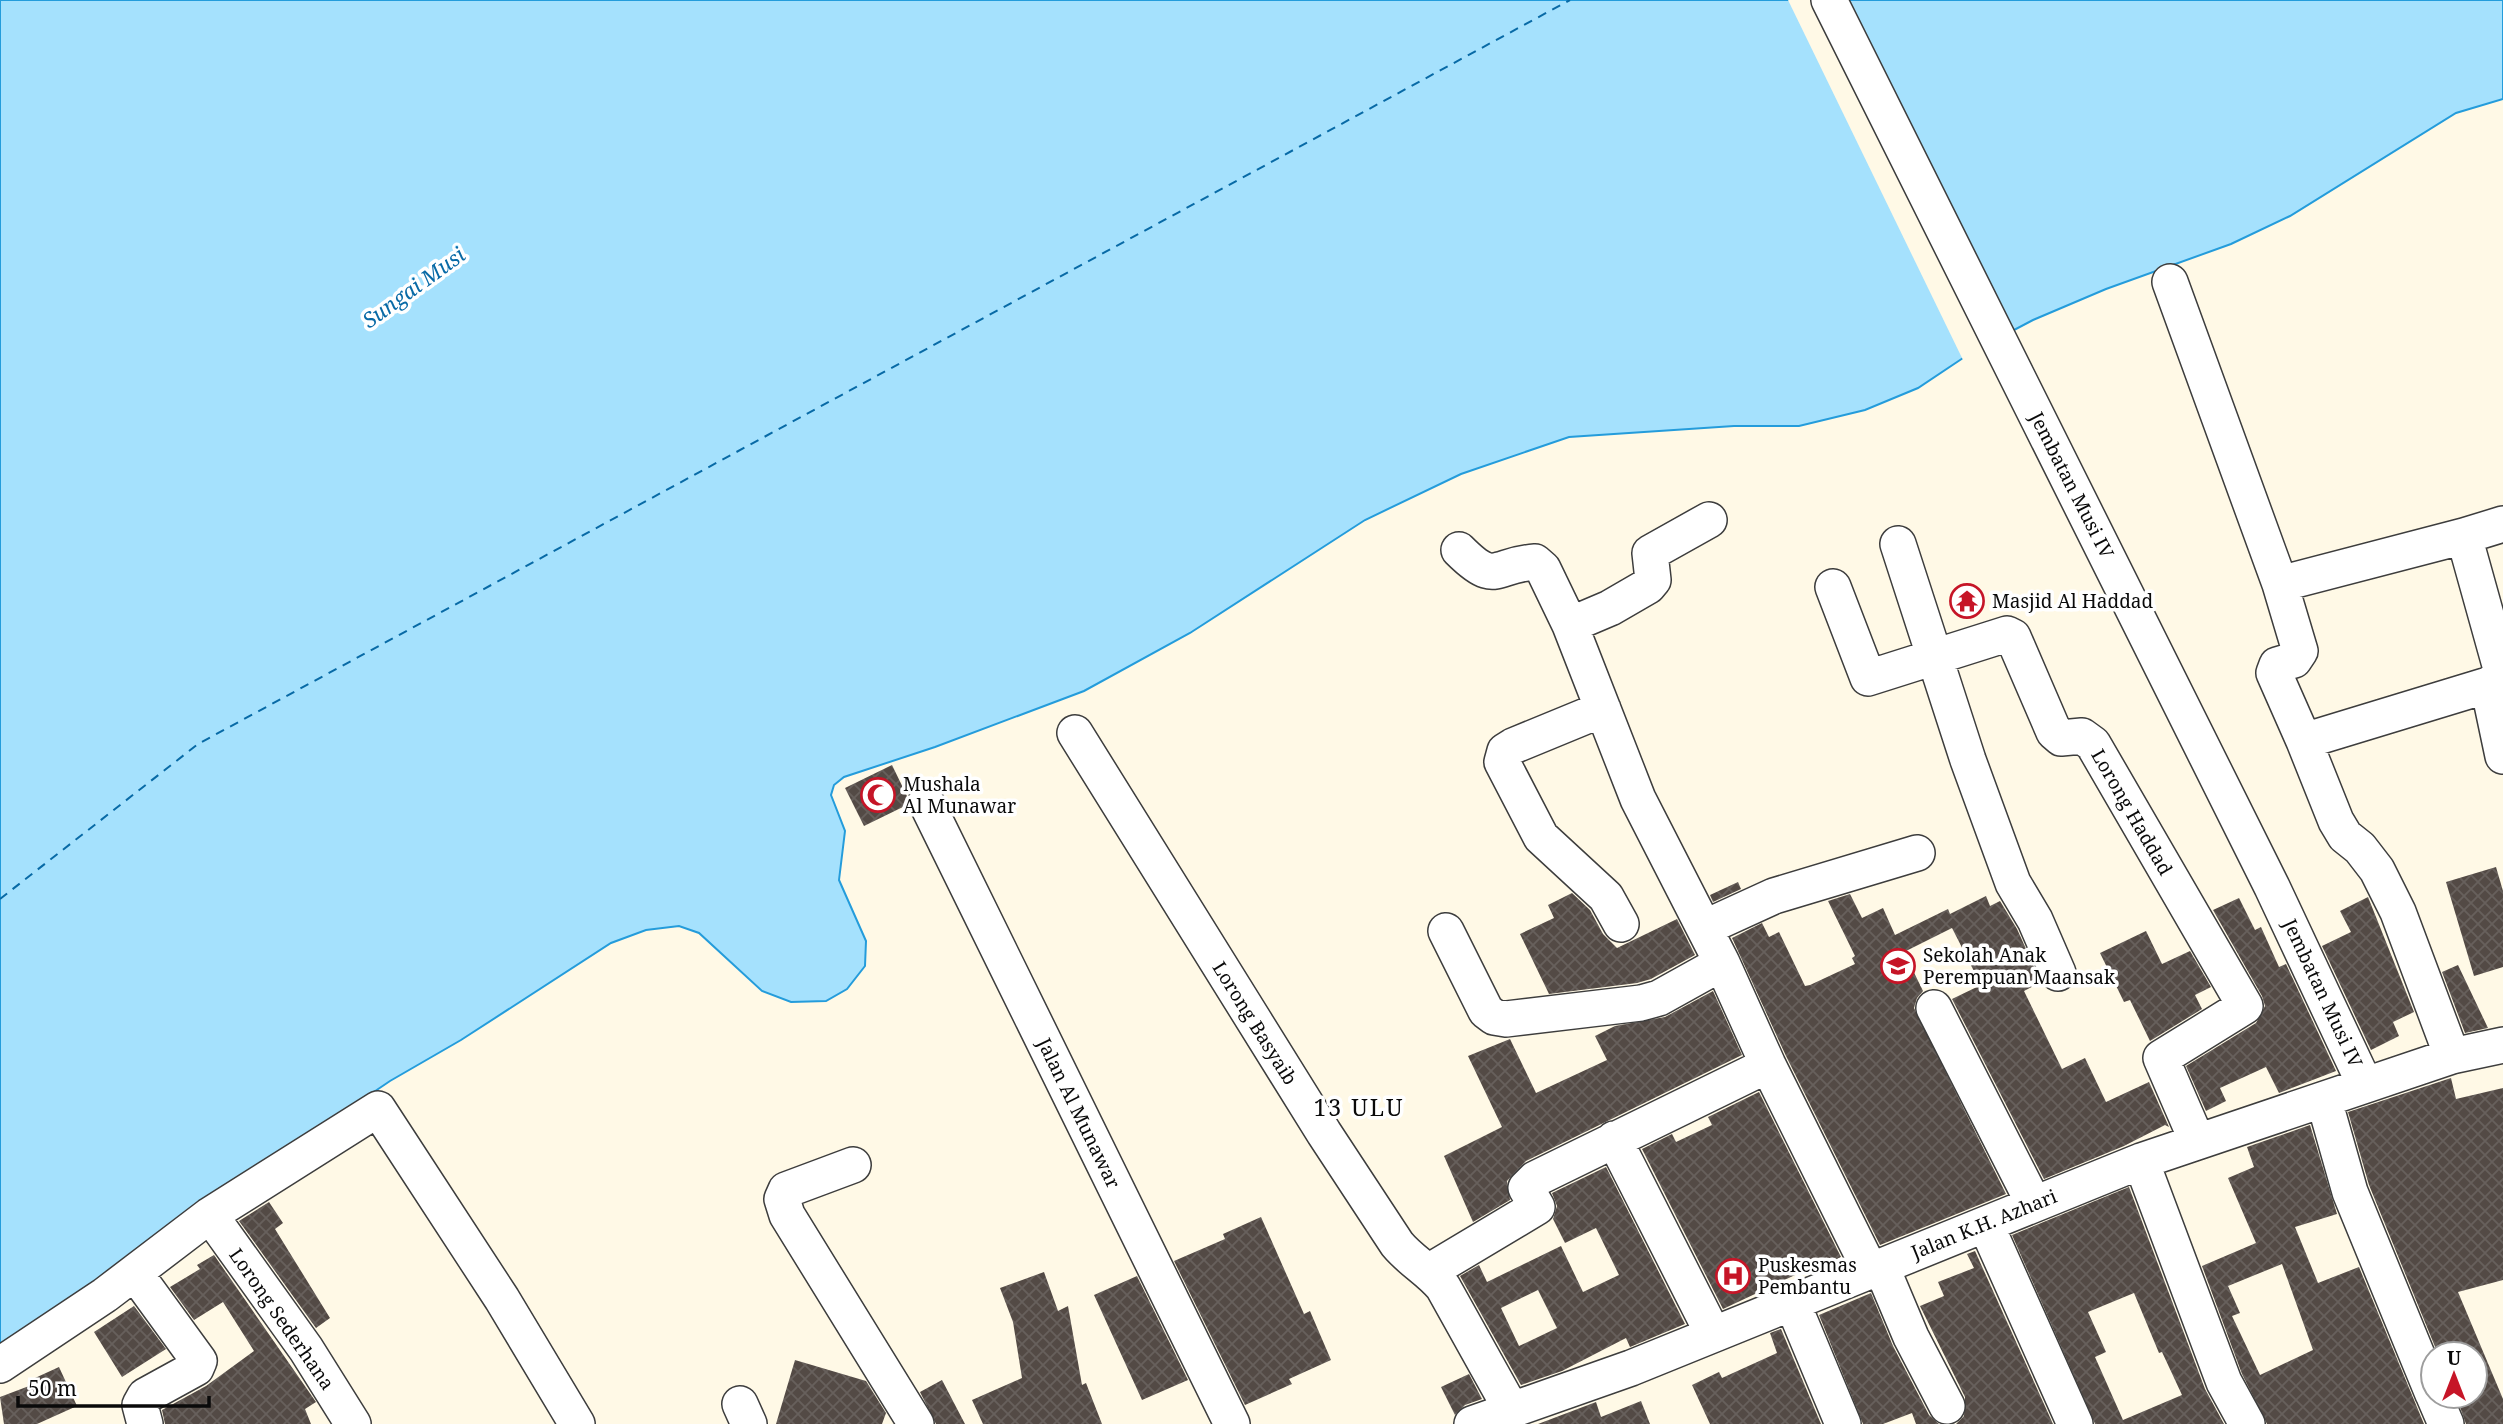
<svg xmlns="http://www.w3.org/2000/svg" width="2503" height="1424" font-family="'Noto Serif',serif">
	<defs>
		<pattern id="building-cross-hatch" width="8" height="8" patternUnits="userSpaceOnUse" patternTransform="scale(1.75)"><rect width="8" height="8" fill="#534a45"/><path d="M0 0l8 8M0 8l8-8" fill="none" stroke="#67605c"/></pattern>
	</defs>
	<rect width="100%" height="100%" fill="#fff9e6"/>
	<path fill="#a5e1fd" stroke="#249cdb" stroke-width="2" d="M 0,0 L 2503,0 L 2503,99 L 2456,113 L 2290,216 L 2231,244 L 2106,289 L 2033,320 L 1972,352 L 1918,388 L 1865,410 L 1799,426 L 1734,426 L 1569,437 L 1461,474 L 1365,520 L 1190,633 L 1084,691 L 935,747 L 844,777 L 834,785 L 831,795 L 845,831 L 839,880 L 866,941 L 865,966 L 847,989 L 826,1001 L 791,1002 L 762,991 L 699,933 L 679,926 L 646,930 L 611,943 L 461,1040 L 390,1081 L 0,1345 Z"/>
	<path fill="#fff9e6" d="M 1788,0 L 1848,0 L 2012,335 L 1964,362 Z"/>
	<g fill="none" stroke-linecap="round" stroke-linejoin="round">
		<path stroke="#086aa6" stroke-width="2" stroke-dasharray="9 7" stroke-linecap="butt" d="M 0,899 L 198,744 L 1570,0"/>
	</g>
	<path fill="url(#building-cross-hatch)" fill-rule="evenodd" d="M 892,765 L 907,796 L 907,805 L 864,826 L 845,788 Z
		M 2496,867 L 2503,891 L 2503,967 L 2474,976 L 2446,882 Z
		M 1738,882 L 1741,889 L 1713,902 L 1710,895 Z
		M 1572,893 L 1590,910 L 1603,934 L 1617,948 L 1677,919 L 1695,955 L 1651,979 L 1637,983 L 1549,994 L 1520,934 L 1554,918 L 1548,905 Z
		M 1850,894 L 1862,918 L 1883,908 L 1895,935 L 1948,909 L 1950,914 L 1986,896 L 1990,906 L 2000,901 L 2017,929 L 2041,982 L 2024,991 L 2062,1069 L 2085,1058 L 2106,1102 L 2149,1082 L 2169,1127 L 2165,1125 L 2124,1146 L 2044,1179 L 1952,999 L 1981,985 L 1952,928 L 1904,952 L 1923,991 L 1917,998 L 1914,1008 L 2006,1194 L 1880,1245 L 1786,1056 L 1732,938 L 1762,923 L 1769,937 L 1779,932 L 1805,986 L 1810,985 L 1855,964 L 1852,958 L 1855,956 L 1828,901 Z
		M 2368,897 L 2414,1012 L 2393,1022 L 2399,1036 L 2371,1050 L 2322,946 L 2351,932 L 2340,911 Z
		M 2239,898 L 2255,930 L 2261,927 L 2279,967 L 2286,964 L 2336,1071 L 2279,1093 L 2266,1067 L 2220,1088 L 2226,1101 L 2206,1111 L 2186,1066 L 2256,1023 L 2265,1006 L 2262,996 L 2213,910 Z
		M 2146,931 L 2162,964 L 2190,951 L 2211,987 L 2195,995 L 2202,1009 L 2150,1041 L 2130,1000 L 2124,1002 L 2100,953 Z
		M 2458,965 L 2488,1028 L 2465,1033 L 2442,972 Z
		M 1713,991 L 1742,1055 L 1526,1161 L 1507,1181 L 1510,1200 L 1473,1222 L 1444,1156 L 1502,1127 L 1468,1056 L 1510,1039 L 1536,1093 L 1607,1060 L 1595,1036 L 1615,1026 L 1665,1017 Z
		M 2451,1078 L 2456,1099 L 2503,1088 L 2503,1280 L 2458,1292 L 2503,1399 L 2503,1424 L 2466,1424 L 2456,1396 L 2475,1396 L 2475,1354 L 2438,1354 L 2369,1185 L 2348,1112 Z
		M 1759,1092 L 1841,1257 L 1829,1263 L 1827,1260 L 1723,1309 L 1642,1149 L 1672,1134 L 1676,1142 L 1712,1125 L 1708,1117 Z
		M 2310,1125 L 2337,1214 L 2295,1227 L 2318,1283 L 2359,1267 L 2424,1424 L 2267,1424 L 2242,1374 L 2202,1266 L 2256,1243 L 2228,1178 L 2254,1167 L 2247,1147 ZM 2282,1264 L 2313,1350 L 2260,1375 L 2232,1316 L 2240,1313 L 2228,1286 Z
		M 1606,1167 L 1685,1324 L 1630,1347 L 1626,1338 L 1562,1371 L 1521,1385 L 1460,1276 L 1479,1265 L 1487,1282 L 1561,1246 L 1583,1292 L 1619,1275 L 1596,1228 L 1565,1243 L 1553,1219 L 1557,1206 L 1552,1193 ZM 1538,1290 L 1557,1328 L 1519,1346 L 1501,1308 Z
		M 2129,1187 L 2205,1389 L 2224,1424 L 2095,1424 L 2012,1235 ZM 2134,1293 L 2159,1353 L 2162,1352 L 2182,1395 L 2123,1420 L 2095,1357 L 2106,1352 L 2088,1312 Z
		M 269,1202 L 283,1223 L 275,1229 L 330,1318 L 316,1328 L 239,1221 Z
		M 1261,1217 L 1304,1314 L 1310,1311 L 1331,1360 L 1289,1379 L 1292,1384 L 1245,1405 L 1174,1261 L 1225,1239 L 1223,1234 Z
		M 1975,1251 L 2053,1424 L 1956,1424 L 1964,1416 L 1965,1397 L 1920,1306 L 1944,1296 L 1938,1282 L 1974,1268 L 1967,1254 Z
		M 214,1255 L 316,1402 L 305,1409 L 311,1424 L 165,1424 L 162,1410 L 206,1386 L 254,1351 L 223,1302 L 194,1320 L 170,1287 L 200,1269 L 197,1265 Z
		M 1044,1272 L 1058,1311 L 1068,1306 L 1082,1385 L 1086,1383 L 1102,1424 L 983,1424 L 972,1400 L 1022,1378 L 1013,1322 L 1000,1288 Z
		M 1137,1276 L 1188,1380 L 1142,1400 L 1094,1295 Z
		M 1871,1293 L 1893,1346 L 1929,1415 L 1939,1424 L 1916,1424 L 1912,1413 L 1883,1424 L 1863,1424 L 1819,1315 Z
		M 134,1306 L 166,1349 L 122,1377 L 94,1332 Z
		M 1781,1329 L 1821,1424 L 1710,1424 L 1692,1385 L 1719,1372 L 1722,1378 L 1777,1353 L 1770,1333 Z
		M 795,1360 L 866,1381 L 886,1413 L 882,1424 L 776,1424 Z
		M 59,1367 L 77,1406 L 37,1424 L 4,1424 L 0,1397 L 37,1383 L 35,1378 Z
		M 1469,1374 L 1482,1399 L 1465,1405 L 1455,1415 L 1441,1387 Z
		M 942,1380 L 965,1424 L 936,1424 L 920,1392 Z
		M 1641,1401 L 1650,1424 L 1538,1424 L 1596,1402 L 1601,1417 Z"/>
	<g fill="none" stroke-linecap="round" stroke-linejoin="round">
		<g stroke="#3d3d3d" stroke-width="38">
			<path id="minor" d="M 1829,0 L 2272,887 L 2365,1085
				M 2170,282 L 2280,584 L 2464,536 L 2503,676
				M 2464,536 L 2503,524
				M 1898,544 L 1968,760 L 2013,883 L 2035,920 L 2058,973
				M 1459,550 C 1496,587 1493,565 1535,562 L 1543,569 L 1570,625 L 1638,799 L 1722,963 L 1768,1065 L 1870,1270
				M 2280,584 L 2300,651 L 2294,660 L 2277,665 L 2274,673 L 2304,741
				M 1833,587 L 1868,678 L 2007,634 L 2013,637 L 2054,732 L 2061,738 L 2082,736 L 2093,744 L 2245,1006 L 2161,1058 L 2197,1141
				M 1570,625 L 1610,608 L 1648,586 L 1653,580 L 1650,553 L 1709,520
				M 2503,676 L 2488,685 L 2503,756
				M 1603,709 L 1513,746 L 1505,751 L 1502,762 L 1541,837 L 1606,897 L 1621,924
				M 1075,733 L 1324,1133 L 1397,1244 C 1411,1261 1429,1270 1443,1287 L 1511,1409
				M 926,802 L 1232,1424
				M 1704,928 L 1774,896 L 1917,853
				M 1446,931 L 1486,1011 L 1494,1017 L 1506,1019 L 1641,1003 L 1659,998 L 1722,963
				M 1934,1008 L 2034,1204
				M 2452,1056 L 2398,912 L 2377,870 L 2360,848 L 2345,836 L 2336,821 L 2304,741 L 2488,685
				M 2324,1100 L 2350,1192 L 2433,1394
				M 1614,1139 L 1713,1334
				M 2141,1161 L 2224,1382 L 2247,1424
				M 853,1165 L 786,1190 L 782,1199 L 787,1215 L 916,1424
				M 210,1215 L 306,1349 L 353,1424
				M 1986,1225 L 2075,1424
				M 1881,1266 L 1911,1337 L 1947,1406
				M 1430,1271 L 1537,1207 L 1526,1188 L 1535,1179 L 1768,1065
				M 135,1273 L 199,1361 L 196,1368 L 145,1396 L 140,1405 L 145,1424
				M 1792,1302 L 1843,1424
				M 0,1365 L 105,1295 L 210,1215 L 378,1109 L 502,1299 L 577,1424
				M 2434,1396 L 2446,1424
				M 740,1404 L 749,1424
				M 1472,1424 L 1631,1368 L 2141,1161 L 2452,1056 L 2503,1045"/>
		</g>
		<use href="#minor" stroke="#fff" stroke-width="35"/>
	</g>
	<defs>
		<g id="temple-ring" transform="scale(1.75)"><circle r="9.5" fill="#fff" stroke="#c61527" stroke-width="1.5"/><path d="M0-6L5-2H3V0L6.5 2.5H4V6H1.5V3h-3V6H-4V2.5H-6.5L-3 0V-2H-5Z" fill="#c61527"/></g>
		<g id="mosque-ring" transform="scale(1.75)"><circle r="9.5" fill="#fff" stroke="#c61527" stroke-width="1.5"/><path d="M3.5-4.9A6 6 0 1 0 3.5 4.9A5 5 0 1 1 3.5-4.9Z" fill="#c61527"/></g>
		<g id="school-ring" transform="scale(1.75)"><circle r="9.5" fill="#fff" stroke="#c61527" stroke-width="1.5"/><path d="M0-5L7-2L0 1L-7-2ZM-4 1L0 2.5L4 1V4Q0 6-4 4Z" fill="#c61527"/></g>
		<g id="hospital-ring" transform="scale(1.75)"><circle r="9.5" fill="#fff" stroke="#c61527" stroke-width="1.5"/><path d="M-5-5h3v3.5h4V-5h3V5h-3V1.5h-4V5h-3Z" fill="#c61527"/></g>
	</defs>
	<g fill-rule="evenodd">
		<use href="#temple-ring" x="1967" y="601"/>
		<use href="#mosque-ring" x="878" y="795"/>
		<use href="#school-ring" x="1898" y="966"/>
		<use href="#hospital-ring" x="1733" y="1276"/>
	</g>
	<g text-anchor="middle" stroke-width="7" stroke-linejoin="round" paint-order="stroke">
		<g font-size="19" fill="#0a0a0a" stroke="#fff">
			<text transform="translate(2072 485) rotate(63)" y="7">Jembatan Musi IV</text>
			<text transform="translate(2132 812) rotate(60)" y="7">Lorong Haddad</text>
			<text transform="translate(2323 993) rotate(65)" y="7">Jembatan Musi IV</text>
			<text transform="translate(1255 1023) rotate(58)" y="7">Lorong Basyaib</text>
			<text transform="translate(1079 1113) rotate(64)" y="7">Jalan Al Munawar</text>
			<text transform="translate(1984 1224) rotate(-22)" y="7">Jalan K.H. Azhari</text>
			<text transform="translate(282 1319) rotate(55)" y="7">Lorong Sederhana</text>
		</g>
		<g font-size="19" fill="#0a0a0a" stroke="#fff" text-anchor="start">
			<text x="1992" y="608">Masjid Al Haddad</text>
			<text x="903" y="791">Mushala<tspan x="903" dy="22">Al Munawar</tspan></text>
			<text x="1923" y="962">Sekolah Anak<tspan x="1923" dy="22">Perempuan Maansak</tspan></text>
			<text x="1758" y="1272">Puskesmas<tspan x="1758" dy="22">Pembantu</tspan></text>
		</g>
		<g font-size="21" font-style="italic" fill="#086aa6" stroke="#fff">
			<text transform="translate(414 288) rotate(-36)" y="7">Sungai Musi</text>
		</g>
		<g font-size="23" letter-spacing="2" fill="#0a0a0a" stroke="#fff">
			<text x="1359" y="1116">13 ULU</text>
		</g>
	</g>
	<g transform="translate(2454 1375)"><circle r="33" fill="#ffffff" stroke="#9d9d9d" stroke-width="2"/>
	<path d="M0-5L12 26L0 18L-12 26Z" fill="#c61527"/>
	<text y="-10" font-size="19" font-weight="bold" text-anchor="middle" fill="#0a0a0a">U</text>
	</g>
	<path d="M18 1396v10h191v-10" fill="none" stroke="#0a0a0a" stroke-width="3.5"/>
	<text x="28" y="1396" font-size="21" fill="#0a0a0a" stroke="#ffffff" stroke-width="5" paint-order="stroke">50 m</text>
</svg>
